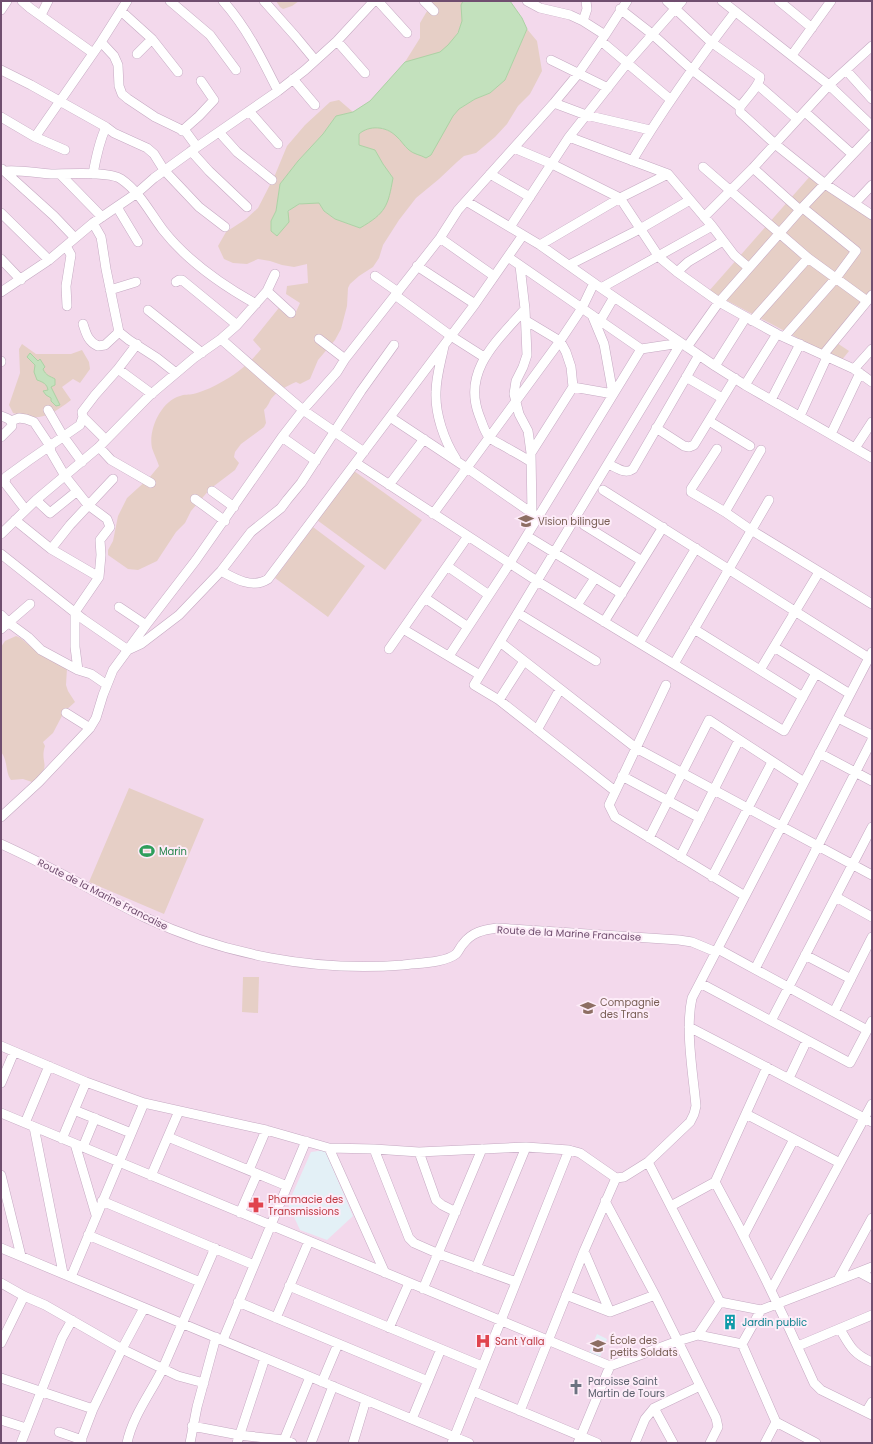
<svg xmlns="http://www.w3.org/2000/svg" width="873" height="1444" font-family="Poppins,sans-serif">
	<rect width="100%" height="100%" fill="#fae6f4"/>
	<path fill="#f3d9ec" d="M 1,1 L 872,1 L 872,1443 L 1,1443 Z"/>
	<path fill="#e3f0f6" d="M 325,1150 L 353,1216 L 327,1240 L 300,1230 L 288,1204 L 311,1152 Z
		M 597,1334 L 607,1339 L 600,1357 L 589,1353 Z"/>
	<path fill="#e6cfc6" d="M 276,1 L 299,1 L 292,6 L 283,9 L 280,7 Z
		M 433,1 L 463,1 C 459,8 463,15 462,22 C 459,33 450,46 441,52 C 431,58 416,60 405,62 L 420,38 L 420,23 Z
		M 527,29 L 537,41 L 542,71 L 530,94 L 518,106 L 507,124 L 495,137 L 476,153 L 464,156 L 457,162 L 439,179 L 416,198 L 399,220 L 383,245 L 379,258 L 373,267 L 359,276 L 350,284 L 348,288 L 347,306 L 341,329 L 335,340 L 318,360 L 310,379 L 300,384 L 296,382 C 287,386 277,391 271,399 C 269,403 268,406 264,410 L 266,423 L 264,427 L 241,444 L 235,452 L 234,457 L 239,463 L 235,470 L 210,489 L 191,511 L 185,523 L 176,532 L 157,561 L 138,570 L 128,569 L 108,555 L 108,550 L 113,541 L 118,516 L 127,498 L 149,478 L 159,466 C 157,460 154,454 152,448 C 148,430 161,401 180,396 C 184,394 189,395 193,394 C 201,392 211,388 218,384 C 235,375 249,364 261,349 L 253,340 L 282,304 L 295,314 L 300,303 L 286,294 L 287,286 L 308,283 L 307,264 L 294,267 L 282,265 L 270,261 L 258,259 L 247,264 L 233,263 L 224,259 L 218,246 L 226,232 L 246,219 L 258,208 L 275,175 L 287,146 L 305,125 L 330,102 L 339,100 L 353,112 L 336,116 L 323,134 L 298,161 L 280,184 L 276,211 L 271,221 L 271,230 L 277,236 C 283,229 283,220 288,213 C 294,202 309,203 319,203 L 324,211 L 335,219 L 360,228 L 393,178 L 383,164 L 375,151 L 359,145 L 359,134 C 368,125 383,126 394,134 C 400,139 405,146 410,151 L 453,116 L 459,109 L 475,99 L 490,93 L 505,80 Z
		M 812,174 L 872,216 L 872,300 L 837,343 L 849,351 L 841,361 L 709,291 Z
		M 22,344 L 36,354 L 71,354 L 82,350 L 89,362 L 90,369 L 80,383 L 73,379 L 62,387 L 71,400 C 50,416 40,422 13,413 L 9,405 L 20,373 L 19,349 Z
		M 354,471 L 422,520 L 385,570 L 317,520 Z
		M 313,527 L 365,566 L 328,617 L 275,578 Z
		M 16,636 C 25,639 28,647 37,649 L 67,668 L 66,685 L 68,691 L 75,702 L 64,712 L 53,733 L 43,742 L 45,746 C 39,764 54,766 32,782 L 23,779 L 11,780 C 5,772 8,760 1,752 L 1,647 L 5,641 Z
		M 129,788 L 204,819 L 164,914 L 89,882 Z
		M 243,977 L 259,977 L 258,1013 L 242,1012 Z"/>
	<path fill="#c3e1bd" stroke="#acd2a4" d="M 463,1 L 510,1 L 522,18 L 527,29 L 505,80 L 490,93 L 475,99 L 459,109 L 453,116 L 431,155 L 426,158 C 421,155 413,154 409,150 C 404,146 401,140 396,136 C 386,126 369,125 359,134 L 359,145 L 375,150 L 383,164 L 393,178 C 388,206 386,213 360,228 L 335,219 L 324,211 L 319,203 L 299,204 L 288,211 L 289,222 L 277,236 L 271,231 L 271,221 L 276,211 L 280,184 L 298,161 L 323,134 L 336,116 L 353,112 L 370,101 L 405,62 L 440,52 L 448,45 L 458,33 L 462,21 L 461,5 Z
		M 30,353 L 38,361 L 40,359 L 45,367 L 43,369 C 46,376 50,376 55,379 L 55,385 L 51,387 L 60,405 L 56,406 L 51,401 L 51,398 L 46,395 L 43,391 L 48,390 C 47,384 43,382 37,380 L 34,372 L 35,365 L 27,357 Z"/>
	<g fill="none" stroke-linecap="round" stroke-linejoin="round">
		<g stroke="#c5a9c2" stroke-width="10">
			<path id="minor" d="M 22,1 L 30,8 L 93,53
				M 170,1 L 210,35 L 236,70
				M 223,1 C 247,28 262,59 278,91
				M 264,1 L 296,37 L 315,60
				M 378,1 L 407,33
				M 424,1 L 434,11
				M 527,1 L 540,8 L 570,15 L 583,21 L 605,35
				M 667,1 L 711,42 L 760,77 C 760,85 745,100 740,107 L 740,112 L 775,144 L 825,184 L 872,215
				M 722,1 L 829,85 L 872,126
				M 779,1 L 812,28
				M 620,9 L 652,34 L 691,69 L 740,107
				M 1,10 L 7,1
				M 121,11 L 152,39 L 137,54
				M 41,15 L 48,1
				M 583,21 L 587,9 L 586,1
				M 152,39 L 178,72
				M 337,41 L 365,73
				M 601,41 L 671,100
				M 101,42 L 114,56 L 118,65 L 119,86 L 122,94 L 128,99 L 155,117 L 186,132 L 197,147
				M 792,55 L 831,1
				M 551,60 L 608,88
				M 1,70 L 31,85 L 106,127 L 114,133 L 147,148 L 154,154 L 164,170 L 199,207 L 225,227
				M 846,70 L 872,99
				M 293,79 L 315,105
				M 758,85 L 797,119
				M 554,103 L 586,115 L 650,130
				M 249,111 L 278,144
				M 805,112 L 852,154
				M 1,117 L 35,137 L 65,150
				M 182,131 L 199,116 L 214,100 L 201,81
				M 219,132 L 237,152 L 272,180
				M 35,137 L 101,42 L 127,1
				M 569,137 L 668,174 L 712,226 L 734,255 L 749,268
				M 514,148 L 552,164 L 620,198 L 659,257 L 677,272 L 719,302 L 746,317 L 777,334 L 854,369 L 872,382
				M 191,151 L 209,171 L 247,207
				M 632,161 C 663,109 698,60 735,12
				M 703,167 L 808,258 L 867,301
				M 753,168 L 800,210
				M 2,169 L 54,216 L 75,238
				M 6,171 C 21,170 36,173 51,174 C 67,174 109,171 121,179 C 140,192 150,213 163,230 C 188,262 222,285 256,304
				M 60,174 L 102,217
				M 93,174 C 96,157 99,142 106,127
				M 490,174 L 530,197
				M 466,201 L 540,245 L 601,288 L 715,366 L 745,385 L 872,458
				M 855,203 L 872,185
				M 117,207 L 138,242
				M 1,213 L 49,260
				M 704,217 L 753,168 L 829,85 L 872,46
				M 93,223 L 101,237 L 102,243 L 106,269 L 119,332 L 129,340 L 157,358 L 176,373
				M 510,227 L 569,137 L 628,62 L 682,1
				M 440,238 L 494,276
				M 540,245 L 620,198 L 668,174
				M 66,246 L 71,255 L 66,286 L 67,306
				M 508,257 L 641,349 L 681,343
				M 1,259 L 21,280
				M 569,265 L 640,229 L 690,200
				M 417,266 L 475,304
				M 520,266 L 525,309 L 527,355 L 523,367 L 516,381 L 514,394 L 519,414 L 528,431 L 529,438 L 531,453 L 532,513
				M 677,272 L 688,262 L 723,241
				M 375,276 L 398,292
				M 176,282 L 179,280 L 182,280 L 237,325
				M 601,288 L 712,226
				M 110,290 L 136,282
				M 267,291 L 291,313
				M 1,292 L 49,260 L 93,223 L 137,193 L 154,178 L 197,147 L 278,91 L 305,70 L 337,41 L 374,1
				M 395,295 L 451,336 L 484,357
				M 525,309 C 498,340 462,370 479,415 C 482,422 484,431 489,437 C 492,440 498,443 502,445 C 512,451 522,456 531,462
				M 148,310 L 202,353
				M 525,320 L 560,341 L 566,352 L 571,367 L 573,387 L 531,453
				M 600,321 L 614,297
				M 752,321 L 808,258
				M 83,324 C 86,333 88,342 98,346 L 105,345 L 119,332
				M 784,337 L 836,278 L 856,251 L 803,208
				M 221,339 L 270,382 L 303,410 L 364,452
				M 319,339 L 345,359
				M 444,346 C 441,361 436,377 436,392 C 435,414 444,440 456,459
				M 687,347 L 719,302 L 800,210 L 872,134
				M 823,355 L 872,295
				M 1,361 L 1,362
				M 715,366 L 746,317
				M 118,369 L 152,394
				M 854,369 L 872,349
				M 686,377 L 722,398
				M 745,385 L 777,334
				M 573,387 L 613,394 L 604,344 L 592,315
				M 771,400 L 800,344
				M 48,410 L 63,436 L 82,462
				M 1,416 C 7,418 12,419 12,426 L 1,437
				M 800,416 L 827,357
				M 83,417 L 106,440
				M 390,417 L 467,468 L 536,516
				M 11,421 L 19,418 L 26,419 L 34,422 L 50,446 L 51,452 L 65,476 L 88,505 L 107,519 L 110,527 L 100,540 L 101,555 L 99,577 L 75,612 L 75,647 L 78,670
				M 709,421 L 750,446
				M 656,428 L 684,446 L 689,447 L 694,445 L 735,378
				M 831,434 L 860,373
				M 282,437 L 316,461
				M 99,447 L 111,460 L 151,483
				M 855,448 L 872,422
				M 717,449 L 691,489 L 691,492 L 725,512 L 751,530 L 872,604
				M 356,463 L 537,581 L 784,731 L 816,673
				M 608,464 C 616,467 625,475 633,469 L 699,355
				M 389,485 L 424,439
				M 603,490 L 869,658
				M 212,491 L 234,507
				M 195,499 L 225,521
				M 36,500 L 50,513 L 76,492
				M 25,509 L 5,483 L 6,477 L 28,461 L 80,425 L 83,417 L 82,412 L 95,395 L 118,369 L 137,344
				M 725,512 L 761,450
				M 433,514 L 560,341 L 582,308 L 594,283
				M 15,520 L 51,549 L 99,577
				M 584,525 L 642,561
				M 1,534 L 36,500 L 99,447 L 149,396 L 194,358 L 221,339 L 237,325 L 267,291 L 275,274
				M 527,536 L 622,594
				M 51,549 L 70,525 L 113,479
				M 1,554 L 83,619 L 128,650 L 141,644 L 179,615 L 221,571 L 251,532 L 281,508 L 287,500 L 301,483 L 361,391 L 394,345
				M 447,566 L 489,595
				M 221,571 C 235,579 253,589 268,579 L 475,304 L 523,235
				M 425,598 L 468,627
				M 577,605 L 595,578
				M 119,607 L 146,625
				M 518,613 L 596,661
				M 1,615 L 9,623 L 28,637 L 41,650 L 78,670 L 91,674 L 107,685
				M 604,622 L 663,527
				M 1,629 L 30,604
				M 403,629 L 480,675
				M 694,629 L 803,697
				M 500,642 L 636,748 L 872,875
				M 639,643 L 696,548
				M 774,647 L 850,694
				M 389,649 L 468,536
				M 449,656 L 510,563 L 641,349
				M 674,664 L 769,500
				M 760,670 L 819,572
				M 666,685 L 609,805 L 615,817 L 745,896
				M 499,700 L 524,661
				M 66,713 L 90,728
				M 838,718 L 872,735
				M 537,730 L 560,689
				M 819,753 L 872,781
				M 622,776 L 700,818
				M 615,791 L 499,700 L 474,685 L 681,343
				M 1,817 L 39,782 L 90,728 L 96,718 L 103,695 L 113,670 L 146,625 L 196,560 L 282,437 L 303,410 L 337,372 L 345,359 L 440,238 L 458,210 L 554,103 L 578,74 L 605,35 L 627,1
				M 649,838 L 709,720 L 804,782
				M 1,844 C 50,866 96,893 144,917 C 224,955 315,972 403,965 C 417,963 445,963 456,954 C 459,951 460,947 463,944 C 472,932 483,930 497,928 L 679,940 L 692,942 L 716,952
				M 680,857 L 739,740
				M 712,877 L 772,762
				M 836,897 L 872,917
				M 718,949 L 867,1030
				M 805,955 L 851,979
				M 755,969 L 872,740
				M 700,983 L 850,1063 L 872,1021
				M 834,1012 L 872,937
				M 771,1021 L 872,827
				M 689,1027 L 872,1122
				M 1,1046 L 86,1082 L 144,1103 L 266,1130 L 329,1148 L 374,1149 L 419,1152 L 526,1147 L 569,1150 L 580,1153 L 616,1178 L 624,1177 L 648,1162 L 690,1122 L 694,1114 L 696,1106 C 693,1073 685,1029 692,998 L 872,652
				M 789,1078 L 807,1040
				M 1,1083 L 14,1052
				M 74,1110 L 131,1133
				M 1,1113 L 610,1366 L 678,1341 L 698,1335
				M 746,1114 L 840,1163
				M 25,1123 L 49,1066
				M 34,1127 L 63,1273
				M 168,1137 L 287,1186
				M 62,1139 L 86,1082
				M 75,1144 L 96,1215
				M 83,1147 L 95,1118
				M 329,1148 L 385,1273
				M 374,1149 L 409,1238 L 414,1243 L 439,1254 L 516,1282
				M 419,1152 L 436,1200 L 442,1205 L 456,1212
				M 648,1162 L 720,1302
				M 249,1170 L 266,1130
				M 1,1175 L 21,1256
				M 151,1176 L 179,1111
				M 715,1182 C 751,1248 784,1315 814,1383 L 821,1390 L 872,1415
				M 102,1201 L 254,1265
				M 605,1201 L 655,1295 L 716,1418 L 718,1427 L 710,1443
				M 671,1206 L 715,1182 L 767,1067
				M 240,1213 L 257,1174
				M 88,1235 L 200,1282
				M 744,1235 L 794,1139
				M 1,1248 L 469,1443
				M 584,1251 L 610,1312
				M 476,1268 L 526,1147
				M 859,1272 L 872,1279
				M 71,1277 L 144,1103
				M 838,1280 L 872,1218
				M 1,1283 L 24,1296 L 45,1305 L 122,1349 L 178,1376 L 204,1383
				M 289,1286 L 482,1366
				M 423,1289 L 482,1149
				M 771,1290 L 872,1104
				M 566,1295 L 610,1312 L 655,1295
				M 238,1302 L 428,1381
				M 720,1302 L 761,1310 L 742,1344 L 698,1335 Z
				M 761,1310 L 872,1267
				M 276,1318 L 309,1241
				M 389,1328 L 409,1283
				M 840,1329 C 850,1346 853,1354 872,1362
				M 223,1340 L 306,1141
				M 1,1343 L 24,1296
				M 742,1344 L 776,1422 L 765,1443
				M 798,1346 L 872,1315
				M 1,1378 L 93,1409
				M 322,1382 L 338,1344
				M 473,1391 L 597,1443
				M 654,1408 L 673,1443
				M 520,1411 L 584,1251 L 616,1178
				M 866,1412 L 872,1402
				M 412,1419 L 441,1349
				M 1,1420 L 26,1428
				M 776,1422 L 816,1443
				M 192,1426 L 239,1435 L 284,1440 L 292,1443
				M 59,1432 L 82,1440
				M 284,1440 L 310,1377
				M 21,1443 L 62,1338 L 72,1320
				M 80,1443 L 93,1409 L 122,1349 L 144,1308
				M 127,1443 C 133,1415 151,1393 163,1368 L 215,1248
				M 190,1443 L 197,1407 L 216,1337
				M 237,1443 L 265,1358
				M 311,1443 L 333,1386
				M 353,1443 L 366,1400
				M 452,1443 L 569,1150
				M 578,1443 L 610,1366
				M 635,1443 L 645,1419 L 654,1408 L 700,1386"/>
		</g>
		<use href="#minor" stroke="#fff" stroke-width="9"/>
	</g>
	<defs>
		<g id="school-bare" transform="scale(1.2)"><path d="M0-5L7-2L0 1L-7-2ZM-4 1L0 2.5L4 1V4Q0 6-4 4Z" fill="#8d6e63" stroke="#fdecf8" stroke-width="2.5" paint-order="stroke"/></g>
		<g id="stadium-bare" transform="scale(1.2)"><path d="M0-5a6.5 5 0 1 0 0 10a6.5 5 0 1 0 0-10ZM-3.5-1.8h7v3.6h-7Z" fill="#2e9e5b" stroke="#fdecf8" stroke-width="2.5" paint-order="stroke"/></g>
		<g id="pharmacy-bare" transform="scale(1.2)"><path d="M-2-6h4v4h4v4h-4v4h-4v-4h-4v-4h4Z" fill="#e0444e" stroke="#fdecf8" stroke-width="2.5" paint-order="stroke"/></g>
		<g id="building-bare" transform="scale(1.2)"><path d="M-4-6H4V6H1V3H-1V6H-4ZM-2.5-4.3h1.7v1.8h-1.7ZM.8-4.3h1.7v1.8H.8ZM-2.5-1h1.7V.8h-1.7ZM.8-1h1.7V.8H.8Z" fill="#0f9aa8" stroke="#fdecf8" stroke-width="2.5" paint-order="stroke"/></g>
		<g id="hospital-bare" transform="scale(1.2)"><path d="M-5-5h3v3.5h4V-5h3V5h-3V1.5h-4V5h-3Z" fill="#e0444e" stroke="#fdecf8" stroke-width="2.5" paint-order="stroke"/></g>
		<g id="church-bare" transform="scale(1.2)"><path d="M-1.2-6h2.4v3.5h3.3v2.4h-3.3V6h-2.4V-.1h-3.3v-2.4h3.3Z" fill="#6b7280" stroke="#fdecf8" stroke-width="2.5" paint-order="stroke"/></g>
	</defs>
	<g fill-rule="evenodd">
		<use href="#school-bare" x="526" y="521"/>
		<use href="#stadium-bare" x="147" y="851"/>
		<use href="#school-bare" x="588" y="1008"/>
		<use href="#pharmacy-bare" x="256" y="1205"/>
		<use href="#building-bare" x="730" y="1322"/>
		<use href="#hospital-bare" x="483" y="1341"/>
		<use href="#school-bare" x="598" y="1346"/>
		<use href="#church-bare" x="576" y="1387"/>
	</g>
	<g text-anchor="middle" stroke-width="4" stroke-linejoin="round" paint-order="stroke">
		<g font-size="10" fill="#785e54" stroke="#fdecf8" text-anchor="start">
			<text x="538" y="525">Vision bilingue</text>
			<text x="600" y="1006">Compagnie<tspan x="600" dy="12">des Trans</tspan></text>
			<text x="610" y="1344">École des<tspan x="610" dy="12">petits Soldats</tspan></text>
		</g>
		<g font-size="10" fill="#27864d" stroke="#fdecf8" text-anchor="start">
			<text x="159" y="855">Marin</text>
		</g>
		<g font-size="10" fill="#704e6f" stroke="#fdecf8">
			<text transform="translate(103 894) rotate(27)" y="4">Route de la Marine Francaise</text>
			<text transform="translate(569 933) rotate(3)" y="4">Route de la Marine Francaise</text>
		</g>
		<g font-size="10" fill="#be3a42" stroke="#fdecf8" text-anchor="start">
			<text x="268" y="1203">Pharmacie des<tspan x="268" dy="12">Transmissions</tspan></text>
			<text x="495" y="1345">Sant Yalla</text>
		</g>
		<g font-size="10" fill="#0d838f" stroke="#fdecf8" text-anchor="start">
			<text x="742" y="1326">Jardin public</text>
		</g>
		<g font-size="10" fill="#5b616d" stroke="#fdecf8" text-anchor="start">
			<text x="588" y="1385">Paroisse Saint<tspan x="588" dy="12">Martin de Tours</tspan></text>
		</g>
	</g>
	<rect width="873" height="1444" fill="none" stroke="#704e6f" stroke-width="4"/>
</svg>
